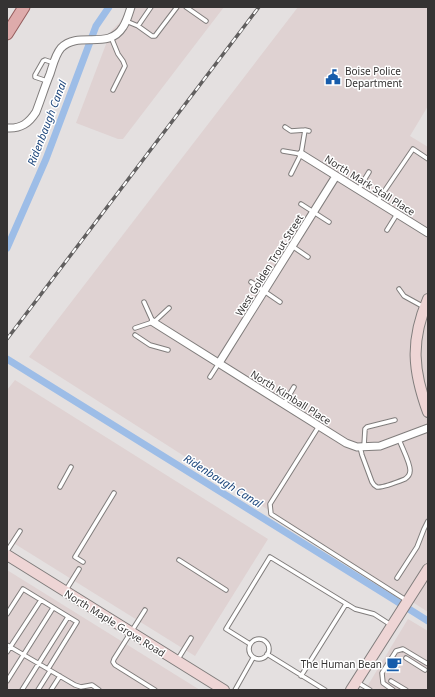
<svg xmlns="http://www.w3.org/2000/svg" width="435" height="697" font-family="'Noto Sans',sans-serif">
	<rect width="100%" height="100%" fill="#e4e0e0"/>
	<path fill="#dfd2d2" d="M 128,7 L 224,7 L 123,139 L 118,139 L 76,123 L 111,31 L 120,22 Z
		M 298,7 L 428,7 L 428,106 L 410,136 L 428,147 L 428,612 L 29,357 Z
		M 15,380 L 268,539 L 195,656 L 7,539 L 7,390 Z
		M 7,570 L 200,690 L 7,690 Z
		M 408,619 L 428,631 L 428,690 L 365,690 Z"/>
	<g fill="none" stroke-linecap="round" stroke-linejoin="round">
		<path stroke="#9dbde7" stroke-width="7" d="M 7,248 L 46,159 L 96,26 L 109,7
			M 7,359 L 385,594 L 428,621"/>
		<g stroke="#807d7c" stroke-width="5.5">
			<path id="service" d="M 186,7 L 206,21
				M 126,21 L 138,26 L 152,36 L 155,36 L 177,7
				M 138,26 L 151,7
				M 111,37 L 118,54 L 123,61 L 125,66 L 113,90
				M 47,81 L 35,77 L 35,75 L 43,61 L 45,60 L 54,63
				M 285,127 L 291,131 L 305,130 L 309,131
				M 283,151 L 301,154 L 291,174
				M 301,154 L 305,130
				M 358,190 L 369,172
				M 377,202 L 413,149 L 428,159
				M 301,204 L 329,222
				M 387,230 L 397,214
				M 292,246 L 308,257
				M 251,282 L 280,302
				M 399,289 L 404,296 L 424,307
				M 154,322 L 169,308
				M 135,328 L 153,322 L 144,302
				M 135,335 L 150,345 L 168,350
				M 210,377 L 219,363
				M 284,404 L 294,387
				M 319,426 L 270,504 L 271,514 L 406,600
				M 364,446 L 365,429 L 367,427 L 395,420
				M 360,447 L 362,455 L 372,482 C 373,484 375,486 377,487 C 382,488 400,481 405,479 C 408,477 410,475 410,471 C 411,464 401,446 399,439
				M 60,487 L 71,467
				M 7,551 L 20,531
				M 179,560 L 226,590
				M 83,562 L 75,557 L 114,493
				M 397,578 L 417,547 L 424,529 L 428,521
				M 66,590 L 79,569
				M 145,610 L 114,659 L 113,662 L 115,665 L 155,690
				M 7,614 L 23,589 L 77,622 L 48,669
				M249 649a10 10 0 1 1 20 0a10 10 0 1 1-20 0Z
				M 250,644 L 226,629 L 270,557 L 355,609 L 374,614 L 391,625
				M 7,645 L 75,685 L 81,687 L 92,685 L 99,690
				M 7,652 L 41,600
				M 267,654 L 325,690
				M 406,658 L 425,670
				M 178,659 L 191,638
				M 301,676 L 346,604
				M 7,681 L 53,608
				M 391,681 L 406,690
				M 357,682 L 370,690
				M 22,690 L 68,617
				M 38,690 L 50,671
				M 51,690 L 60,676
				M 235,690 L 253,658
				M 393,690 L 383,683 L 382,673 L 396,651 L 403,649 L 428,664"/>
		</g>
		<g stroke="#807d7c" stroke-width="9">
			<path id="minor" d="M 7,128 C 21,129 29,123 36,112 C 41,99 45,86 50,74 C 53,65 55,55 61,48 C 79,30 108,51 123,27 C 127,21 129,13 131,7
				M 301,154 L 428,233
				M 153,322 L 346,443 L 357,447 L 380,446 L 428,428
				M 219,363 L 336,176"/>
		</g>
		<g stroke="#807d7c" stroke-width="12">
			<path id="secondary" d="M 428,299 C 410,341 413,371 428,412
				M 7,555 L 224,690
				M 351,690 L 428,569"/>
		</g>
		<g stroke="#955d5d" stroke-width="13">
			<path id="primary" d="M 7,34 L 24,7"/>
		</g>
		<use href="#service" stroke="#fff" stroke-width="3.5"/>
		<use href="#minor" stroke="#fff" stroke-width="7"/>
		<use href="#secondary" stroke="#eed5d5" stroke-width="10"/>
		<use href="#primary" stroke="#deabab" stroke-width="11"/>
		<g stroke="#615f5f" stroke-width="3.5">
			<path id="rail" d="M 7,339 L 259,7"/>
		</g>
		<use href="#rail" stroke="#fff" stroke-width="2" stroke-dasharray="6" stroke-linecap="butt"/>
	</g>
	<defs>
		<g id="civic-bare" transform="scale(1.2)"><path d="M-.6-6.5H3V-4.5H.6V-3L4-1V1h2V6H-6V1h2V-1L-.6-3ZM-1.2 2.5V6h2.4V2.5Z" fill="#175cab" stroke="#fff" stroke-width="2.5" paint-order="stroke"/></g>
		<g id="cafe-bare" transform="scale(1.2)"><path d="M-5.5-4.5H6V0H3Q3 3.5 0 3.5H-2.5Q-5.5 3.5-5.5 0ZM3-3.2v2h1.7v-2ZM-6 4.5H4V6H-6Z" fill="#175cab" stroke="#fff" stroke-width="2.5" paint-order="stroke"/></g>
	</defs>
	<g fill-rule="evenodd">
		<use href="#civic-bare" x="333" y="77"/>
		<use href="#cafe-bare" x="394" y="664"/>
	</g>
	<g text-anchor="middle" stroke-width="3" stroke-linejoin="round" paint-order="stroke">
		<g font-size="10" fill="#353333" stroke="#fff" text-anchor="start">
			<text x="345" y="75">Boise Police<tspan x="345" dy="12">Department</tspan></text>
			<text x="382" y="668" text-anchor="end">The Human Bean</text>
		</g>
		<g font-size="10" fill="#353333" stroke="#fff">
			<text transform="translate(370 185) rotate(32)" y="4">North Mark Stall Place</text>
			<text transform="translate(269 265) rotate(-58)" y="4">West Golden Trout Street</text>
			<text transform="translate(291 397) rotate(32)" y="4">North Kimball Place</text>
			<text transform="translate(115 623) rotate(32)" y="4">North Maple Grove Road</text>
		</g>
		<g font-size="11" font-style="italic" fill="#20497e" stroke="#fff">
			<text transform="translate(47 123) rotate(-69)" y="4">Ridenbaugh Canal</text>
			<text transform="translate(223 481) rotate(32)" y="4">Ridenbaugh Canal</text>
		</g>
	</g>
	<rect width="435" height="697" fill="none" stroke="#353333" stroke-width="16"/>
</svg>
